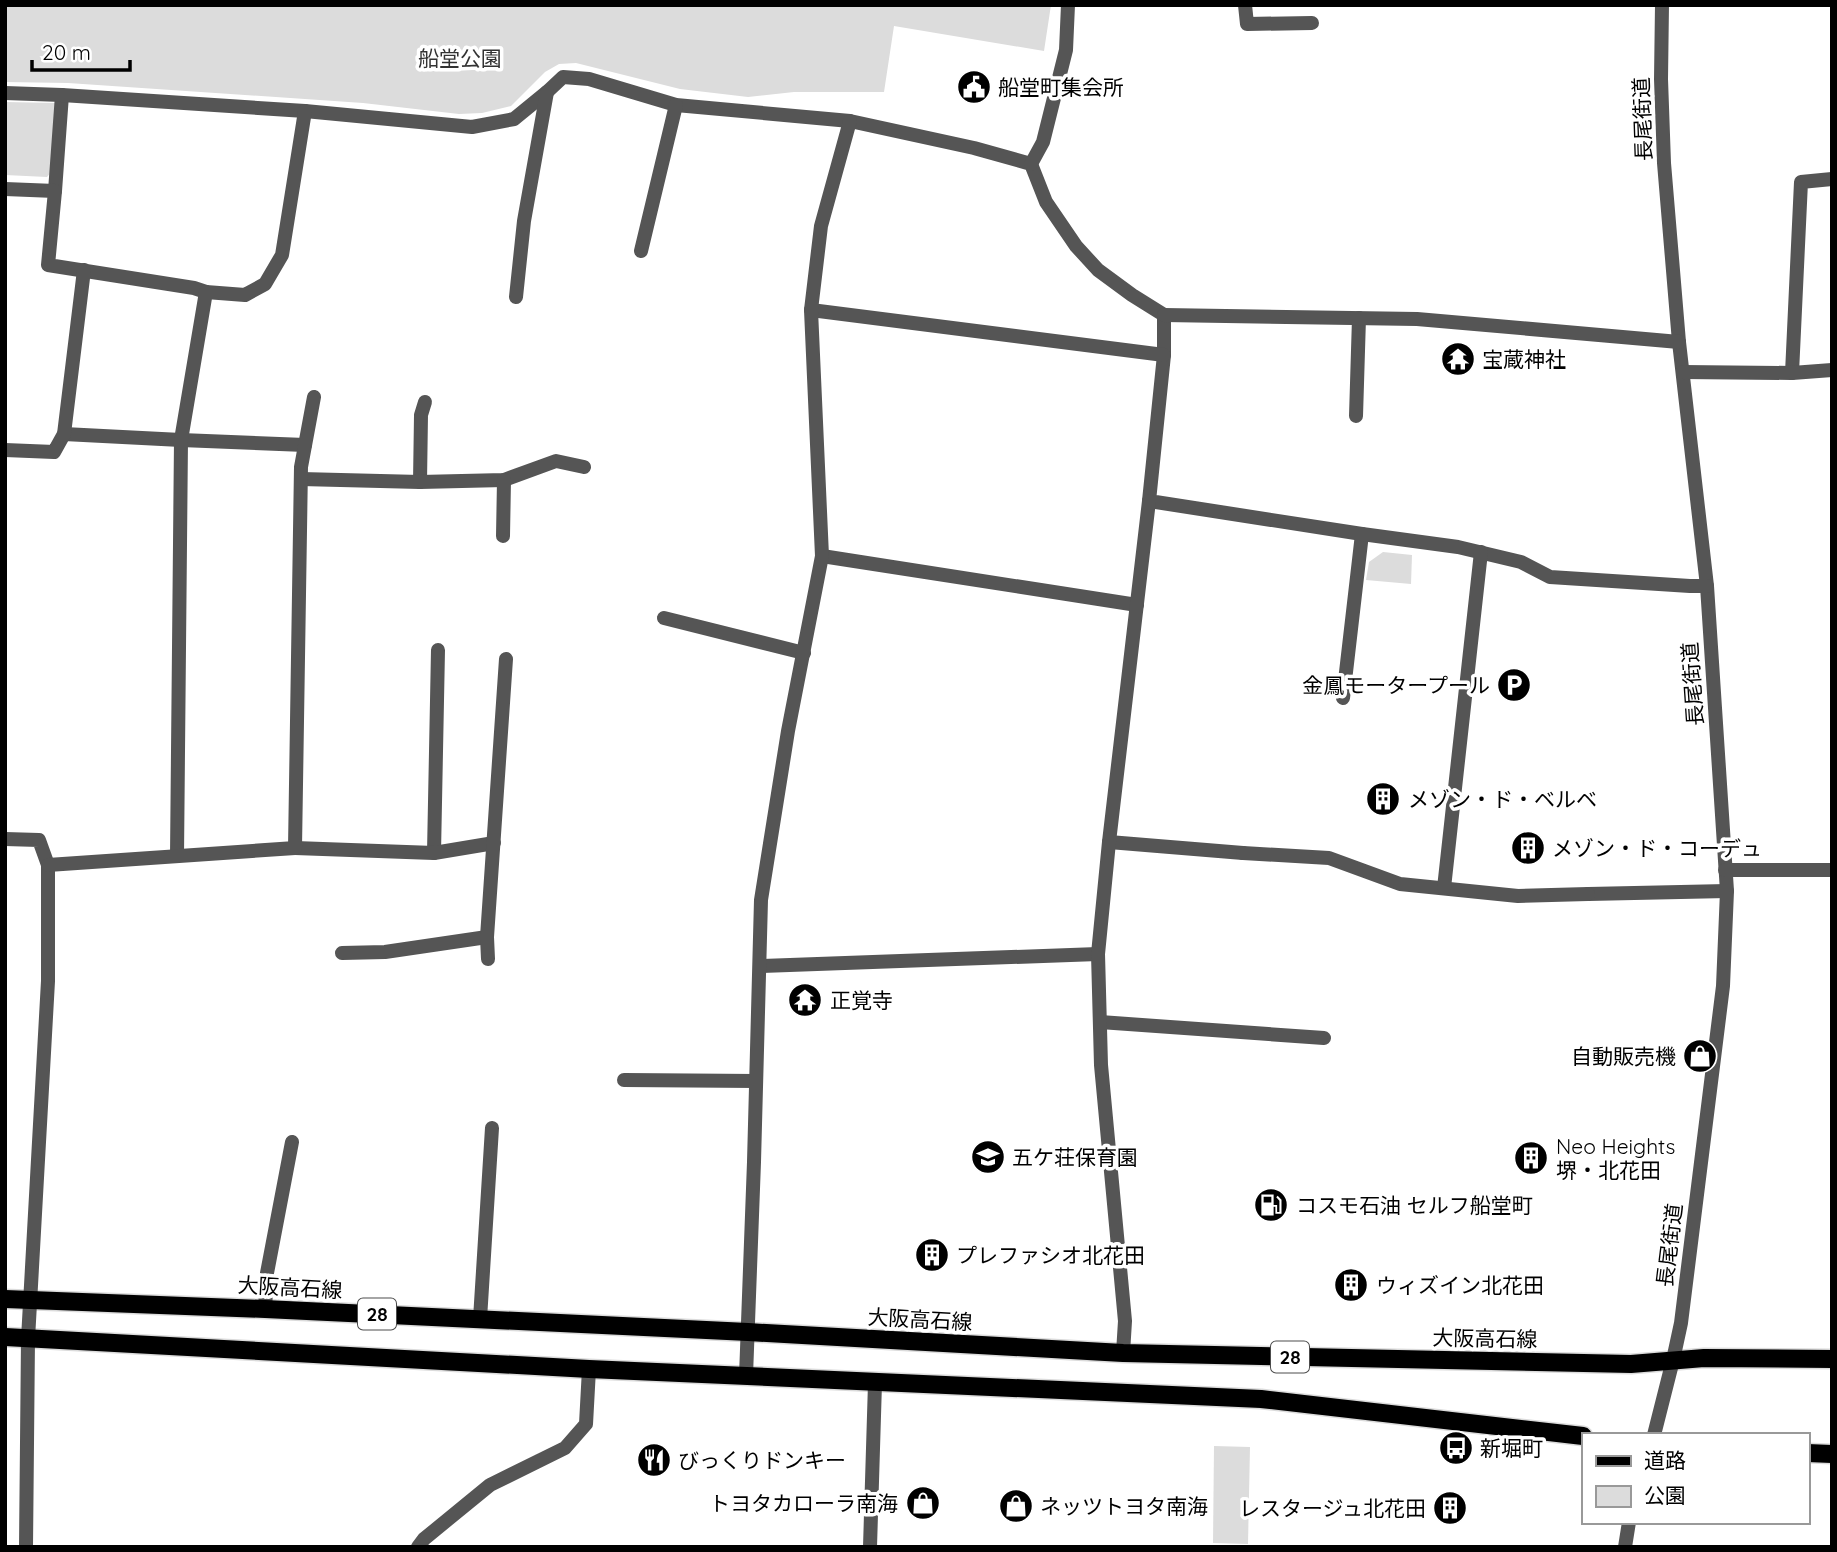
<svg xmlns="http://www.w3.org/2000/svg" width="1837" height="1552" font-family="Quicksand,'Noto Sans JP',sans-serif">
  <style>
    .green { fill: #dcdcdc }
    .lines { fill: none; stroke-linecap: round; stroke-linejoin: round }
    .primary-casing { stroke: #dbdbdb; stroke-width: 21 }
    .service { stroke: #555; stroke-width: 14 }
    .minor { stroke: #555; stroke-width: 14 }
    .tertiary { stroke: #555; stroke-width: 14 }
    .primary { stroke: #000; stroke-width: 18 }
    .labels { text-anchor: middle; dominant-baseline: central; stroke-width: 7; stroke-linejoin: round; paint-order: stroke }
    .shield { fill: #fff; stroke: #4c4c4c; stroke-width: 2 }
    .shield-label { font-size: 19px; font-weight: bold; fill: #000 }
    .park-label { font-size: 21px; fill: #333; stroke: #fff }
    .poi-label { font-size: 21px; fill: #000; stroke: #fff; text-anchor: start }
    .street-label { font-size: 21px; fill: #000; stroke: #fff }
  </style>
  <rect width="100%" height="100%" fill="#fff"/>
  <!-- green -->
  <g class="green">
    <path d="M5 5H1051L1044 51 894 26 884 92H794L748 97 680 89 576 63 559 64 545 72 511 106 482 113 459 114 363 103 68 83 5 82Z"/>
    <path d="M5 102 56 103 53 170 47 177 5 175Z"/>
    <path d="M1383 552 1412 555 1411 584 1366 580 1369 562Z"/>
    <path d="M1214 1446 1250 1447 1248 1544 1213 1543Z"/>
  </g>
  <g class="lines">
    <!-- primary casing -->
    <g class="primary-casing">
      <g id="primary">
        <path d="M5 1299 265 1309 748 1332 1123 1353 1631 1364 1704 1358 1832 1359"/>
        <path d="M5 1337 589 1369 1261 1399 1583 1436"/>
        <path d="M1807 1453 1832 1454"/>
      </g>
    </g>
    <!-- service -->
    <g class="service">
      <path d="M55 191 62 95"/>
      <path d="M1792 373 1801 182 1832 179"/>
      <path d="M1356 416 1359 318"/>
      <path d="M181 440 305 445"/>
      <path d="M420 482 421 415 425 402"/>
      <path d="M822 556 1137 605"/>
      <path d="M1343 698 1362 534"/>
      <path d="M1109 842 1243 853"/>
      <path d="M434 853 438 650"/>
      <path d="M1588 894 1727 891"/>
      <path d="M760 966 1098 954"/>
      <path d="M1100 1022 1324 1038"/>
      <path d="M624 1080 756 1081"/>
      <path d="M265 1309 267 1273 292 1142"/>
      <path d="M480 1319 492 1128"/>
    </g>
    <!-- minor -->
    <g class="minor">
      <path d="M1245 5 1247 24 1312 23"/>
      <path d="M1662 5 1661 79 1664 163 1679 342 1707 586 1727 891 1723 986 1681 1323 1673 1360"/>
      <path d="M5 93 62 95 305 111 472 127 514 119 547 92 563 77 589 79 676 105 850 121 974 148 1031 164 1046 202 1076 246 1098 270 1132 295 1164 315V355L1149 501 1362 534 1458 547 1521 562 1550 577 1690 586H1707"/>
      <path d="M1031 164 1043 142 1066 50 1068 5"/>
      <path d="M5 189 55 191 48 265 194 288 206 292"/>
      <path d="M641 251 676 105"/>
      <path d="M516 297 524 221 547 92"/>
      <path d="M811 310 1164 355"/>
      <path d="M1164 315 1417 319 1679 342"/>
      <path d="M1683 372 1792 373 1832 370"/>
      <path d="M64 434 181 440"/>
      <path d="M5 450 54 452 64 434 84 270"/>
      <path d="M301 479 420 482 504 480 556 461 584 467"/>
      <path d="M503 536 504 480"/>
      <path d="M664 618 804 653"/>
      <path d="M5 839 39 840 48 865V981L28 1339 26 1547"/>
      <path d="M295 848 434 853 494 843"/>
      <path d="M1243 853 1329 858 1400 884 1518 896 1588 894"/>
      <path d="M177 856 181 440 206 292 245 295 265 284 282 255 305 111"/>
      <path d="M48 865 295 848 301 467 314 397"/>
      <path d="M1725 870H1832"/>
      <path d="M1444 888 1481 552"/>
      <path d="M342 953 385 952 487 937"/>
      <path d="M488 959 487 937 506 659"/>
      <path d="M1123 1353 1125 1321 1101 1065 1098 954 1109 842 1149 501"/>
      <path d="M746 1376 754 1162 761 900 788 731 822 556 811 310 821 226 850 121"/>
      <path d="M418 1547 424 1539 490 1485 565 1448 586 1424 589 1369"/>
      <path d="M870 1547 875 1383"/>
    </g>
    <!-- tertiary -->
    <g class="tertiary">
      <path d="M1654 1435 1673 1360"/>
      <path d="M1625 1547 1629 1522"/>
    </g>
    <!-- primary -->
    <use href="#primary" class="primary"/>
  </g>
  <!-- icons -->
  <defs>
    <g id="civic-disc" transform="scale(1.75)"><circle r="9.5" fill="#000" stroke="#fff"/><path d="M-.6-6.5H3V-4.5H.6V-3L4-1V1h2V6H-6V1h2V-1L-.6-3ZM-1.2 2.5V6h2.4V2.5Z" fill="#fff"/></g>
    <g id="temple-disc" transform="scale(1.75)"><circle r="9.5" fill="#000" stroke="#fff"/><path d="M0-6L5-2H3V0L6.5 2.5H4V6H1.5V3h-3V6H-4V2.5H-6.5L-3 0V-2H-5Z" fill="#fff"/></g>
    <g id="parking-disc" transform="scale(1.75)"><circle r="9.5" fill="#000" stroke="#fff"/><path d="M-3.5-5.5H1a3.5 3.5 0 0 1 0 7H-1V5.5H-3.5ZM-1-3.4V-.6H.8a1.4 1.4 0 0 0 0-2.8Z" fill="#fff"/></g>
    <g id="building-disc" transform="scale(1.75)"><circle r="9.5" fill="#000" stroke="#fff"/><path d="M-4-6H4V6H1V3H-1V6H-4ZM-2.5-4.3h1.7v1.8h-1.7ZM.8-4.3h1.7v1.8H.8ZM-2.5-1h1.7V.8h-1.7ZM.8-1h1.7V.8H.8Z" fill="#fff"/></g>
    <g id="shop-disc" transform="scale(1.75)"><circle r="9.5" fill="#000" stroke="#fff"/><path d="M-5-2.5h2.3a2.7 3.5 0 0 1 5.4 0H5L5.5 6h-11ZM-1.5-2.5h3a1.5 2.3 0 0 0-3 0Z" fill="#fff"/></g>
    <g id="school-disc" transform="scale(1.75)"><circle r="9.5" fill="#000" stroke="#fff"/><path d="M0-5L7-2L0 1L-7-2ZM-4 1L0 2.5L4 1V4Q0 6-4 4Z" fill="#fff"/></g>
    <g id="fuel-disc" transform="scale(1.75)"><circle r="9.5" fill="#000" stroke="#fff"/><path d="M-5.5-6h7V0h2V4h1.3V-2.5L3-4.5l.8-.8L6-3V5H2.5V1h-1V6h-7ZM-4.2-4.7v3.2H.2V-4.7Z" fill="#fff"/></g>
    <g id="bus-disc" transform="scale(1.75)"><circle r="9.5" fill="#000" stroke="#fff"/><path d="M-5-6H5V4H4V6H2V4H-2V6H-4V4H-5ZM-3.5-4V0h7V-4ZM-3.5 1.2v1.5H-2V1.2ZM2 1.2v1.5H3.5V1.2Z" fill="#fff"/></g>
    <g id="restaurant-disc" transform="scale(1.75)"><circle r="9.5" fill="#000" stroke="#fff"/><path d="M-5-6h1v4h1v-4h1v4h1v-4h1v5L-1.5 .5V6h-2V.5L-5-1ZM5-6V6H3V1.5H1.5Q1.5-4 5-6Z" fill="#fff"/></g>
  </defs>
  <g fill-rule="evenodd">
    <use href="#civic-disc" x="974" y="87"/>
    <use href="#temple-disc" x="1458" y="359"/>
    <use href="#parking-disc" x="1514" y="685"/>
    <use href="#building-disc" x="1383" y="799"/>
    <use href="#building-disc" x="1528" y="848"/>
    <use href="#temple-disc" x="805" y="1000"/>
    <use href="#shop-disc" x="1700" y="1056"/>
    <use href="#school-disc" x="988" y="1157"/>
    <use href="#building-disc" x="1531" y="1158"/>
    <use href="#fuel-disc" x="1271" y="1205"/>
    <use href="#building-disc" x="932" y="1255"/>
    <use href="#building-disc" x="1351" y="1285"/>
    <use href="#bus-disc" x="1456" y="1448"/>
    <use href="#restaurant-disc" x="654" y="1460"/>
    <use href="#shop-disc" x="923" y="1503"/>
    <use href="#shop-disc" x="1016" y="1506"/>
    <use href="#building-disc" x="1450" y="1508"/>
  </g>
  <g class="labels">
    <!-- shield labels -->
    <g class="shield">
      <rect x="358" y="1298.5" width="38" height="31" rx="5"/>
      <rect x="1271" y="1341.5" width="38" height="31" rx="5"/>
    </g>
    <g class="shield-label">
      <text x="377" y="1314">28</text>
      <text x="1290" y="1357">28</text>
    </g>
    <!-- park labels -->
    <g class="park-label">
      <text x="460" y="58">船堂公園</text>
    </g>
    <!-- poi labels -->
    <g class="poi-label">
      <text x="998" y="87">船堂町集会所</text>
      <text x="1482" y="359">宝蔵神社</text>
      <text x="1490" y="685" text-anchor="end">金鳳モータープール</text>
      <text x="1408" y="799">メゾン・ド・ベルベ</text>
      <text x="1552" y="848">メゾン・ド・コーデュ</text>
      <text x="830" y="1000">正覚寺</text>
      <text x="1676" y="1056" text-anchor="end">自動販売機</text>
      <text x="1556" y="1146">Neo Heights<tspan x="1556" dy="24">堺・北花田</tspan></text>
      <text x="1012" y="1157">五ケ荘保育園</text>
      <text x="1296" y="1205">コスモ石油 セルフ船堂町</text>
      <text x="956" y="1255">プレファシオ北花田</text>
      <text x="1376" y="1285">ウィズイン北花田</text>
      <text x="1480" y="1448">新堀町</text>
      <text x="678" y="1460">びっくりドンキー</text>
      <text x="898" y="1503" text-anchor="end">トヨタカローラ南海</text>
      <text x="1040" y="1506">ネッツトヨタ南海</text>
      <text x="1426" y="1508" text-anchor="end">レスタージュ北花田</text>
    </g>
    <!-- street labels -->
    <g class="street-label">
      <text transform="translate(1642 119) rotate(-92)">長尾街道</text>
      <text transform="translate(1692 684) rotate(-94)">長尾街道</text>
      <text transform="translate(1669 1245) rotate(-83)">長尾街道</text>
      <text transform="translate(290 1287) rotate(3)">大阪高石線</text>
      <text transform="translate(920 1319) rotate(3)">大阪高石線</text>
      <text transform="translate(1485 1338) rotate(1)">大阪高石線</text>
    </g>
  </g>
  <!-- border -->
  <rect width="1837" height="1552" fill="none" stroke="#000000" stroke-width="14"/>
  <!-- legend -->
  <rect x="1582" y="1433" width="228" height="91" fill="#ffffff" stroke="#999999" stroke-width="2"/>
  <rect x="1596" y="1456" width="35" height="10" fill="#000000" stroke="#999999" stroke-width="2"/>
  <text x="1644" y="1468" font-size="21" fill="#000000">道路</text>
  <rect x="1596" y="1486" width="35" height="21" fill="#dcdcdc" stroke="#999999" stroke-width="2"/>
  <text x="1644" y="1503" font-size="21" fill="#000000">公園</text>
  <!-- scale -->
  <path d="M32 60v10h98v-10" fill="none" stroke="#000000" stroke-width="3.5"/>
  <text x="42" y="60" font-size="21" fill="#000000" stroke="#ffffff" stroke-width="5" paint-order="stroke">20 m</text>
</svg>
